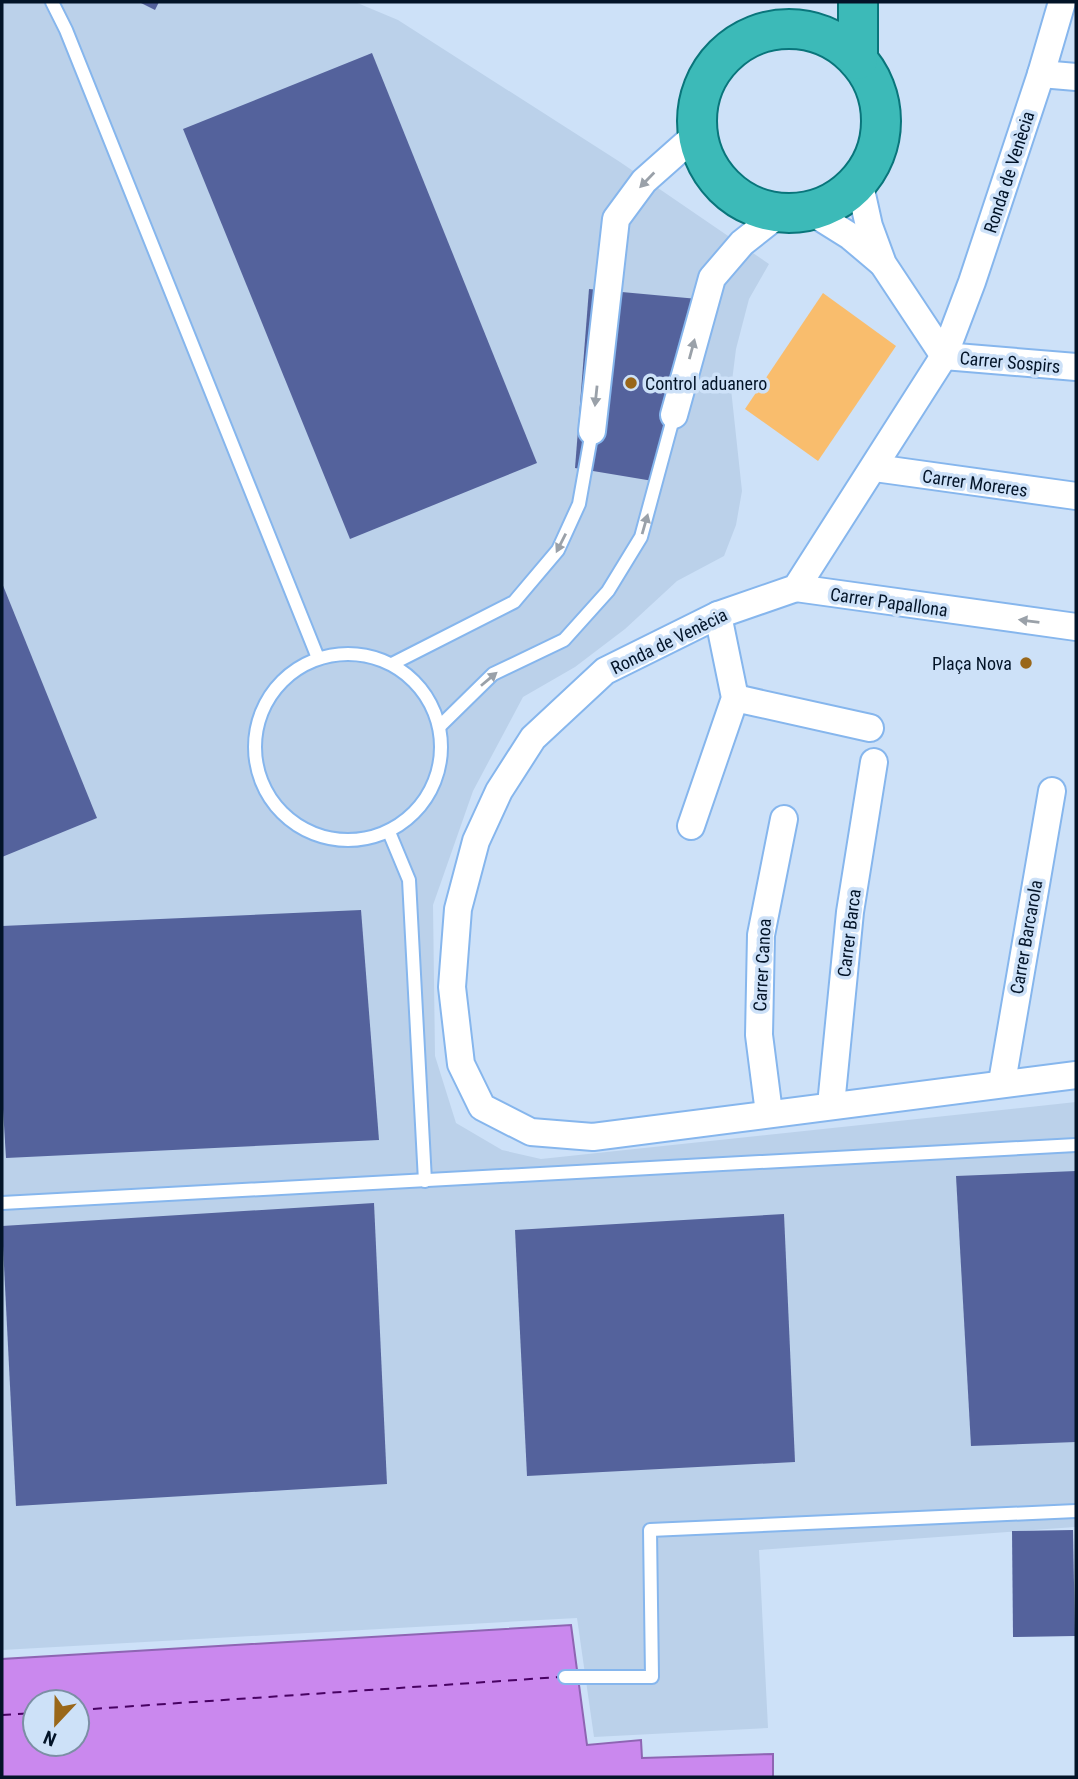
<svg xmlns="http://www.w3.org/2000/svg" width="1078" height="1779" font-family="'Roboto Condensed',sans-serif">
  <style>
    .built { fill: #bbd1ea }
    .green { fill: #f9bd6d }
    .water { fill: #ca88ee; stroke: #8e65b3; stroke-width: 2; fill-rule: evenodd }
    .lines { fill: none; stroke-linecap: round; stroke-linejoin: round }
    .ferry { stroke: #480263; stroke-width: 2; stroke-dasharray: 9 7; stroke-linecap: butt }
    .building { fill: #54629c }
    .service-casing { stroke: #86b6ed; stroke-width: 16 }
    .minor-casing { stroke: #86b6ed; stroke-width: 30 }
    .trunk-casing { stroke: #09757b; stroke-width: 42 }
    .service { stroke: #fff; stroke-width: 12 }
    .minor { stroke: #fff; stroke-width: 26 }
    .trunk { stroke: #3cbab8; stroke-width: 38 }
    .oneway { fill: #9aa1a9 }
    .poi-dot { fill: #99671a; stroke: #cde1f8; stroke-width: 2.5 }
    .labels { text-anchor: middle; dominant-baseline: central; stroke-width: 7; stroke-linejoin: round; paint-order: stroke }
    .street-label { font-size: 18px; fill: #031428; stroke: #cde1f8 }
    .poi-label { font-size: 18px; fill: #031428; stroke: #cde1f8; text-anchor: start }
  </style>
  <rect width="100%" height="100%" fill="#cde1f8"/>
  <!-- built -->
  <path class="built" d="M2 2H355L398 20 620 162 769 264 749 299 736 349 731 389 742 491 736 525 724 556 677 581 625 629 575 667 523 697 473 791 433 905 435 1056 456 1123 502 1150 541 1159 1076 1102V1595L1075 1527 759 1550 768 1728 594 1737 577 1618 2 1650Z"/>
  <!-- green -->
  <path class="green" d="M823 293 896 346 818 461 745 409Z"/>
  <!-- water -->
  <path class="water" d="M571 1625 587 1745 641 1740 642 1758 773 1754V1777H2V1659ZM35 1702H77V1744H35Z"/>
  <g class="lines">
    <!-- ferry -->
    <g class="ferry">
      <path d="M77 1710 560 1677"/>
      <path d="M2 1715 35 1713"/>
    </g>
  </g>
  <!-- building -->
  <g class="building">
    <path d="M139 2H159L155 10Z"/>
    <path d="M372 53 537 463 350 539 183 129Z"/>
    <path d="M589 289 698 299 659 482 575 468Z"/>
    <path d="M2 583 97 818 2 857Z"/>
    <path d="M361 910 379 1140 6 1158 2 1092V926Z"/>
    <path d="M1076 1171V1442L971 1446 956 1176Z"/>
    <path d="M374 1203 387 1484 16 1506 2 1226Z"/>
    <path d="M784 1214 795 1462 527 1476 515 1230Z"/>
    <path d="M1073 1530 1075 1636 1013 1637 1012 1531Z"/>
  </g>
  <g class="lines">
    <!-- service casing -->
    <g class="service-casing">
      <g id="service">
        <path d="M52 2 66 30 318 658"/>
        <circle cx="348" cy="747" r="93"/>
        <path d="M392 664 514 602 558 550 579 504 592 431"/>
        <path d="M440 726 493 674 564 640 608 591 641 537 674 415"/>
        <path d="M389 832 409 880 425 1181"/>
        <path d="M2 1203 1076 1145"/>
        <path d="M565 1677H652L650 1530 1076 1511"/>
      </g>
    </g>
    <!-- minor casing -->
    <g class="minor-casing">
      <g id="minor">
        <path d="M1062 2 1041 74 972 282 944 356 796 588 718 615 605 671 533 738 499 791 476 841 458 909 452 987 461 1064 482 1107 531 1132 593 1137 1076 1075"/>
        <path d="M1041 74 1076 77"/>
        <path d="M859 181 869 226 883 264 944 356"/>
        <path d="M810 211 850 236 882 263"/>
        <path d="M944 356 1076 367"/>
        <path d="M674 415 712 278 742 243 780 213"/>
        <path d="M592 431 616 219 644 181 697 134"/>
        <path d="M875 468 1076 496"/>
        <path d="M796 588 1076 627"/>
        <path d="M735 698 870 728"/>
        <path d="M691 826 735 698 718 615"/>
        <path d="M1002 1082 1052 791"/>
        <path d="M831 1105 850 912 874 762"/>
        <path d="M769 1113 759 1035 761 935 784 819"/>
      </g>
    </g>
    <!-- trunk casing -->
    <g class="trunk-casing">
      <g id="trunk">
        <circle cx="789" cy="121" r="92"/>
        <path d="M858 60V2"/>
      </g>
    </g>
    <!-- service -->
    <use href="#service" class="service"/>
    <!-- minor -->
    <use href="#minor" class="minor"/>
    <!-- trunk -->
    <use href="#trunk" class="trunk"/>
  </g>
  <!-- one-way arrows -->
  <defs><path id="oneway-solid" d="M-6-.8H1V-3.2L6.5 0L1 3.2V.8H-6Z" transform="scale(1.75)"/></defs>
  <g class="oneway">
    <use href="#oneway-solid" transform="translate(647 180) rotate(134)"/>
    <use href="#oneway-solid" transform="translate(692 349) rotate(-75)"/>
    <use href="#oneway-solid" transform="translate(596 396) rotate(96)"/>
    <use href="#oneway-solid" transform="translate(645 524) rotate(-74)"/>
    <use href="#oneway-solid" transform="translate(561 543) rotate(117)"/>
    <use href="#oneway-solid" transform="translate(1029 621) rotate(-173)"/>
    <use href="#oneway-solid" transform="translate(489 679) rotate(-40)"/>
  </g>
  <!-- markers -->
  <g class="poi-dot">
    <circle cx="631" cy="383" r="7"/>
    <circle cx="1026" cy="663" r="7"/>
  </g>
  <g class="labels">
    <!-- street labels -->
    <g class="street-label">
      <text transform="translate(1009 172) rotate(-72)">Ronda de Venècia</text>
      <text transform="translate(1010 362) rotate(5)">Carrer Sospirs</text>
      <text transform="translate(975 483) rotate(8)">Carrer Moreres</text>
      <text transform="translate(889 602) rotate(8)">Carrer Papallona</text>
      <text transform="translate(669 641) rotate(-26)">Ronda de Venècia</text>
      <text transform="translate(849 933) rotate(-83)">Carrer Barca</text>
      <text transform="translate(1026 937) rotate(-80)">Carrer Barcarola</text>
      <text transform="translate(762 965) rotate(-87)">Carrer Canoa</text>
    </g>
    <!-- poi labels -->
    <g class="poi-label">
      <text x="645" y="383">Control aduanero</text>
      <text x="1012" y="663" text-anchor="end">Plaça Nova</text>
    </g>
  </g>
  <!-- border -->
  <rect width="1078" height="1779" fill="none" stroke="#031428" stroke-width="7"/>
  <!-- north arrow -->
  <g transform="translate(56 1723) rotate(202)"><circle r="33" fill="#cde1f8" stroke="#7c8fa5" stroke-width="2"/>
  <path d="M0-5L12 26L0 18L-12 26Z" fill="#99671a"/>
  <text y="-10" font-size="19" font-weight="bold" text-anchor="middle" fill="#031428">N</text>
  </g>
</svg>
